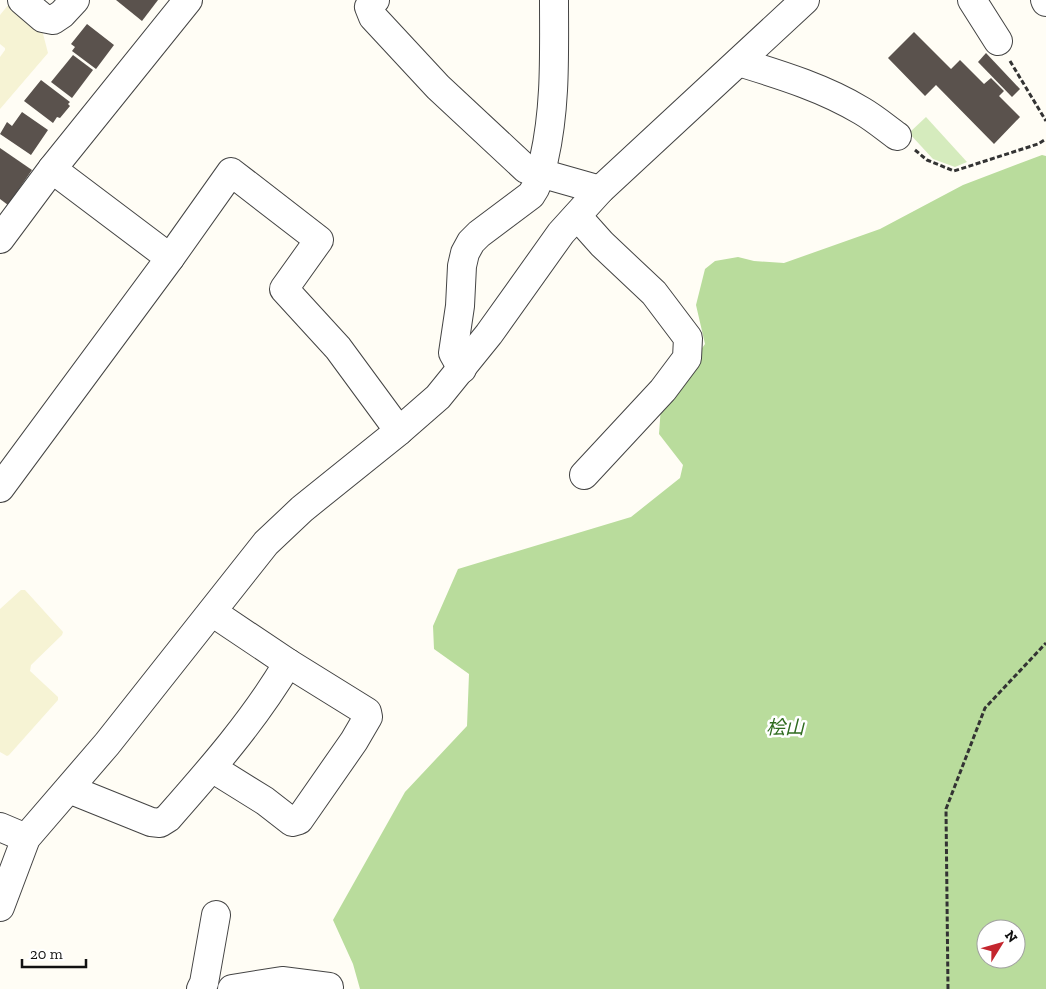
<svg xmlns="http://www.w3.org/2000/svg" width="1046" height="989" font-family="'Zilla Slab','Noto Sans JP',serif">
  <style>
    .farmland { fill: #f6f3d4 }
    .green { fill: #d5ebbd }
    .forest { fill: #b9dc9c; fill-rule: evenodd }
    .building { fill: #5a524d }
    .lines { fill: none; stroke-linecap: round; stroke-linejoin: round }
    .minor-casing { stroke: #444; stroke-width: 30 }
    .path { stroke: #333; stroke-width: 3; stroke-dasharray: 5 2.5; stroke-linecap: butt }
    .minor { stroke: #fff; stroke-width: 28 }
    .labels { text-anchor: middle; dominant-baseline: central; stroke-width: 5; stroke-linejoin: round; paint-order: stroke }
    .park-label { font-size: 19px; font-style: italic; fill: #2f6b1f; stroke: #fff }
  </style>
  <rect width="100%" height="100%" fill="#fffdf5"/>
  <!-- farmland -->
  <g class="farmland">
    <path d="M9 4 41 26 48 53 0 109V57L5 50V48L0 44V15Z"/>
    <path d="M21 590H25L63 632 62 635 31 665 30 671 58 697V700L9 755 7 756 0 752V609Z"/>
  </g>
  <!-- green -->
  <path class="green" d="M926 117 967 162 955 167 933 159 909 133Z"/>
  <!-- forest -->
  <path class="forest" d="M1042 155 1046 156V989H360L353 964 333 920 405 792 467 726 469 674 434 649 433 626 458 569 631 517 680 478 683 465 659 434 661 406 705 344 696 305 705 269 715 261 738 257 754 261 784 263 880 229 963 185ZM986 929H1016V959H986Z"/>
  <!-- building -->
  <g class="building">
    <path d="M116 0H158L142 21Z"/>
    <path d="M87 24 114 45 96 69 72 51 75 47 71 44Z"/>
    <path d="M914 32 951 69 960 60 984 84 991 78 1004 91 999 96 1020 117 994 144 936 85 925 96 888 58Z"/>
    <path d="M986 53 1020 89 1012 97 978 62Z"/>
    <path d="M73 55 93 70 72 98 51 82Z"/>
    <path d="M41 80 70 102 68 104 70 106 60 118 57 117 53 123 24 101Z"/>
    <path d="M22 112 48 130 31 155 0 134 7 122 12 126Z"/>
    <path d="M0 148 32 170 8 205 0 199Z"/>
  </g>
  <g class="lines">
    <!-- minor casing -->
    <g class="minor-casing">
      <g id="minor">
        <path d="M22 0 43 18 53 20 62 14 75 0"/>
        <path d="M375 0 369 7 373 17 438 87 526 169 600 190"/>
        <path d="M972 0 998 41"/>
        <path d="M1045 0 1046 2"/>
        <path d="M739 62C781 75 824 88 862 111 874 118 886 128 897 136"/>
        <path d="M577 216 602 244 654 293 688 338 687 358 663 390 584 475"/>
        <path d="M0 239 52 169 188 0"/>
        <path d="M170 258 231 172 319 240 284 289 338 348 399 431"/>
        <path d="M462 369 453 353 460 306 462 266 465 253 471 242 479 234 531 195C539 184 541 171 544 159 556 106 554 53 554 0"/>
        <path d="M0 488 170 258 52 169"/>
        <path d="M212 768 265 801 292 822 299 820 354 741 368 717 367 712 288 663"/>
        <path d="M69 789 151 822 160 823 168 818C212 768 254 720 288 663L212 612"/>
        <path d="M0 827 26 838"/>
        <path d="M0 907 26 838 107 744 266 543 302 509 399 431 438 397 489 334 561 233 600 190 805 0"/>
        <path d="M201 989 204 983 216 915"/>
        <path d="M232 989 282 981 329 987"/>
      </g>
    </g>
    <!-- path -->
    <g class="path">
      <path d="M1010 61 1046 121"/>
      <path d="M915 150 927 160 954 171 1038 144 1046 139"/>
      <path d="M948 989 946 809 985 708 1046 643"/>
    </g>
    <!-- minor -->
    <use href="#minor" class="minor"/>
  </g>
  <g class="labels">
    <!-- park labels -->
    <g class="park-label">
      <text x="785" y="727">桧山</text>
    </g>
  </g>
  <!-- north arrow -->
  <g transform="translate(1001 944) rotate(53)"><circle r="24" fill="#ffffff" stroke="#a0a0a0"/>
  <path d="M0-4L9 19L0 12L-9 19Z" fill="#c4262e"/>
  <text y="-8" font-size="14" font-weight="bold" text-anchor="middle" fill="#111111">N</text>
  </g>
  <!-- scale -->
  <path d="M22 959v8h64v-8" fill="none" stroke="#111111" stroke-width="2.5"/>
  <text x="30" y="959" font-size="15" fill="#111111" stroke="#ffffff" stroke-width="4" paint-order="stroke">20 m</text>
</svg>
